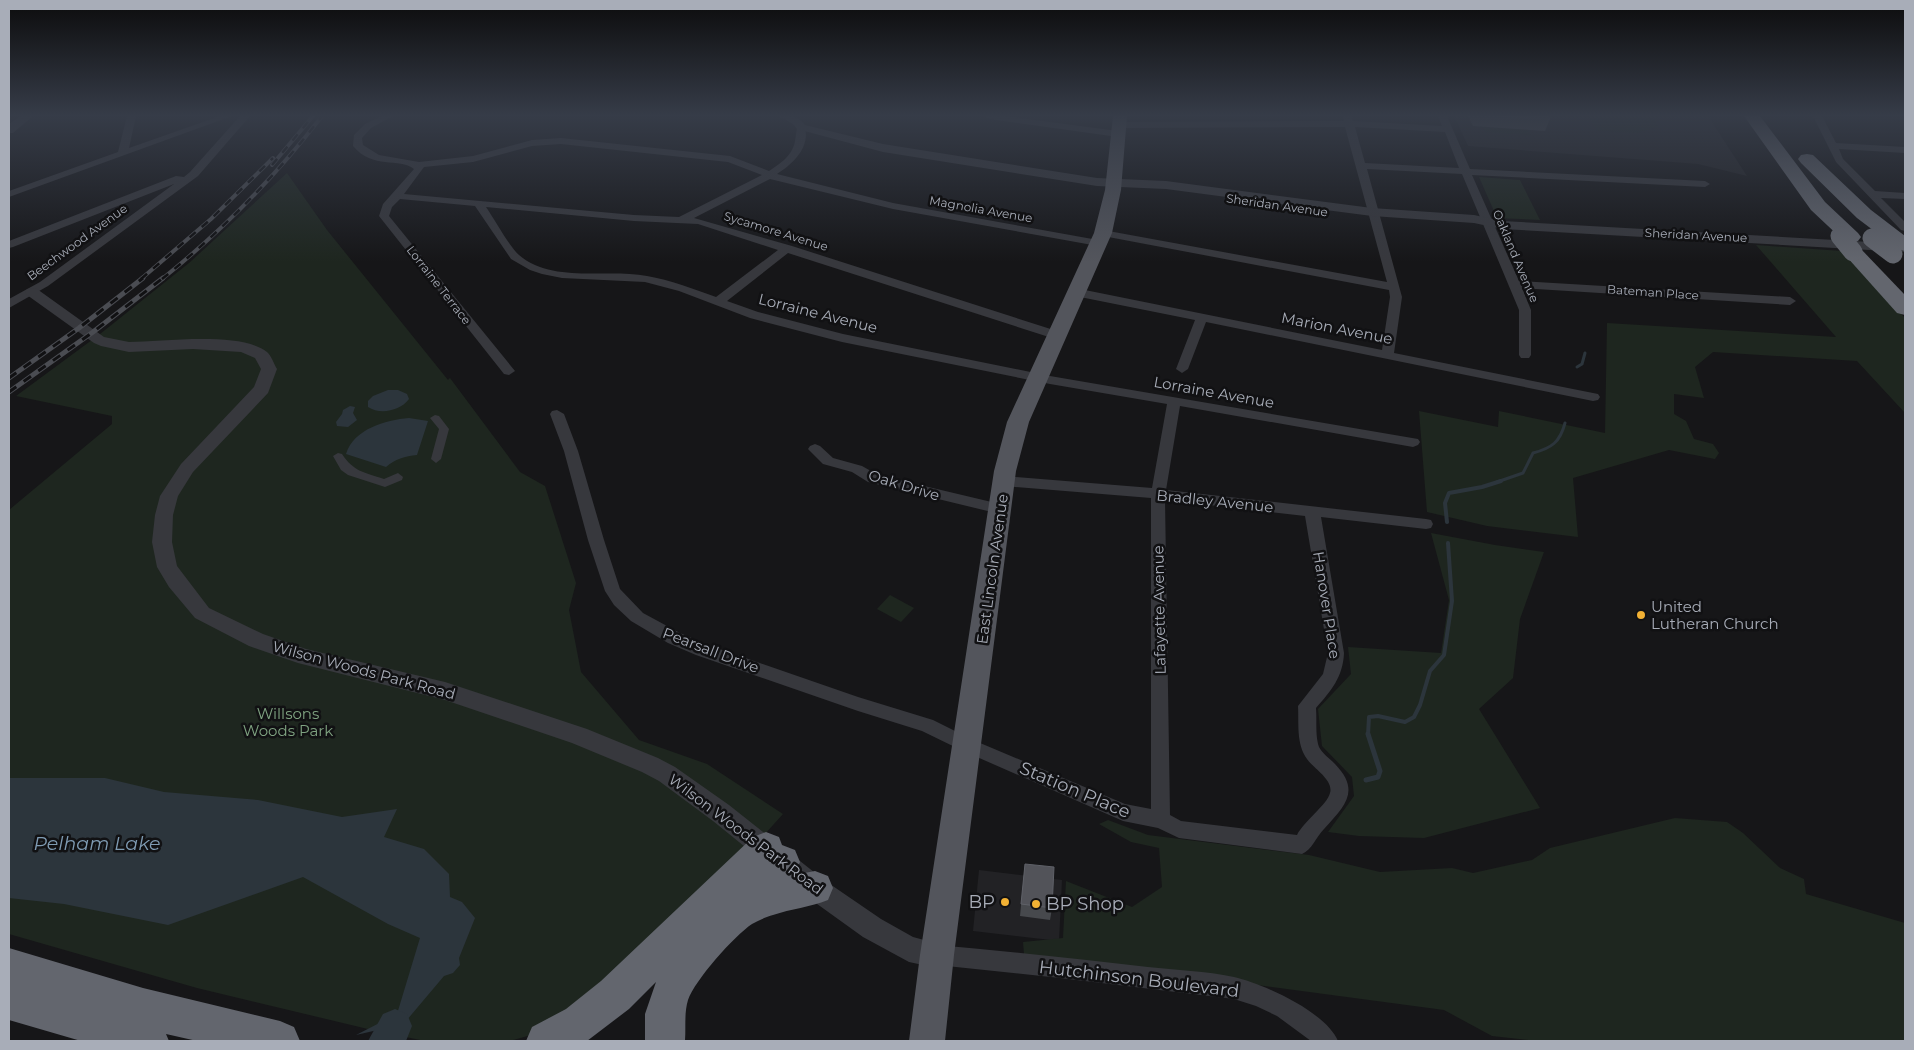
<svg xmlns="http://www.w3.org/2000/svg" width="1914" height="1050" font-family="Montserrat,sans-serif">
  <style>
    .built { fill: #222225 }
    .green { fill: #1e261f }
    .water { fill: #2c353c }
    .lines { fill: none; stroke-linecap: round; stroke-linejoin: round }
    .stream-far2 { stroke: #2c353c; stroke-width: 3 }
    .stream-far1 { stroke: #2c353c; stroke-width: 4 }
    .stream { stroke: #2c353c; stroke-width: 5 }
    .river { fill: #2c353c; fill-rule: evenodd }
    .pedestrian { fill: #37383d; fill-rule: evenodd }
    .minor { fill: #37383d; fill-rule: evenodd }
    .tertiary { fill: #37383d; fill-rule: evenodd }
    .primary { fill: #53555c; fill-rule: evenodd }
    .motorway { fill: #63666e; fill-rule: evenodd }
    .rail-far1-casing { stroke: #4a4c52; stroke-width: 4 }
    .rail-casing { stroke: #4a4c52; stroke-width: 5 }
    .rail-far1 { stroke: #111113; stroke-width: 2.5; stroke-dasharray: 8; stroke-linecap: butt }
    .rail { stroke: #111113; stroke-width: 3; stroke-dasharray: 9; stroke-linecap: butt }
    .motorway-bridge { stroke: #63666e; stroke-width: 19 }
    .wall { fill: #47494d }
    .building { fill: #525359; stroke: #5f6168 }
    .poi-dot { fill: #f2b134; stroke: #111113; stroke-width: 2 }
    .labels { text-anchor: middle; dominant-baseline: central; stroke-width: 5; stroke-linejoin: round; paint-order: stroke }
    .far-street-label { font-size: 12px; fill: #a8adb8; stroke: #111113 }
    .street-label { font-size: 15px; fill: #a8adb8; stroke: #111113 }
    .poi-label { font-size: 15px; fill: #a8adb8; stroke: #111113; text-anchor: start }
    .park-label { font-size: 15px; fill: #7fa381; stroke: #111113 }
    .near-street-label { font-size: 18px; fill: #a8adb8; stroke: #111113 }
    .near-poi-label { font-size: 18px; fill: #a8adb8; stroke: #111113; text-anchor: end }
    .near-water-label { font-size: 19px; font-style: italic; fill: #7f9bb3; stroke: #111113 }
  </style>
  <rect width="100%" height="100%" fill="#161618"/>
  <!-- built -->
  <g class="built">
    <path d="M1454 116H1708L1747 176 1698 164 1468 146Z"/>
    <path d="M979 870 1062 880 1059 941 973 931Z"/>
  </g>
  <!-- green -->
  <g class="green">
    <path d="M1588 116H1652L1658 127 1637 133 1597 131Z"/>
    <path d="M1483 127 1528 130 1531 135 1486 132Z"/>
    <path d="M287 173 327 230 448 380 450 378 520 472 545 486 576 583 569 610 581 672 639 740 707 764 783 814 734 868 663 938 538 1033 510 1041H425L372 1030 197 988 9 934V510L112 424V416L16 396 100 334 189 263Z"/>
    <path d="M1479 177 1520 180 1540 220 1497 218Z"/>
    <path d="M1756 245 1842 251 1905 318V413L1857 361 1713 352 1695 367 1704 398 1674 394V414L1686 421 1694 439 1713 444 1719 453 1715 459 1669 450 1573 478 1578 537 1487 526 1427 512 1419 411 1498 427 1499 411 1605 433 1607 323 1836 337Z"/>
    <path d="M1431 533 1495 545 1544 552 1520 619 1513 678 1479 709 1540 808 1424 838 1359 836 1328 832 1354 796 1352 777 1322 746 1318 709 1351 674 1348 647 1441 653 1449 600Z"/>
    <path d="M890 595 914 608 901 622 877 609Z"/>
    <path d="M1675 818 1727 822 1743 833 1780 868 1804 879 1806 894 1905 923V1041H1538L1492 1036 1444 1010 1024 954 1023 942 1063 938 1066 881 1132 907 1162 887 1159 848 1131 842 1099 824 1108 820 1148 835 1309 855 1380 872 1452 868 1473 873 1532 860 1550 848Z"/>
  </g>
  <!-- water -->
  <g class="water">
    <path d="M388 390H398L407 394 409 399C400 411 380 415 368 407V401L373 396Z"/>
    <path d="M350 406 355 407 353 413 357 420 348 427 337 426 336 422 342 414 343 410Z"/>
    <path d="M409 418 428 421 417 455C405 456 395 459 386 467L346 454C354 429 385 420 409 418Z"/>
    <path d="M9 778H105L164 792 258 800 342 817 397 809 384 837 424 849 449 874 450 897 462 902 475 918 459 958 460 965 453 973 444 976 401 1027 395 1026 356 1035 397 1014 420 938 388 924 303 877 168 925 64 904 9 898Z"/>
  </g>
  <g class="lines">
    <!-- stream-far2 -->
    <g class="stream-far2">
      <path d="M1577 367 1582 364 1585 353"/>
      <path d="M1497 482 1523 473 1533 453C1552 448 1560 442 1565 423"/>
    </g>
    <!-- stream-far1 -->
    <g class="stream-far1">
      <path d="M1447 522 1445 503 1449 493 1482 487 1501 481"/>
      <path d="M1368 735 1369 717 1378 716 1405 722 1414 717 1420 705 1430 671 1444 655 1452 601 1448 543"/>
    </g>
    <!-- stream -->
    <path class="stream" d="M1366 780 1378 777 1380 771 1368 734"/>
    <!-- river -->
    <path class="river" d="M395 1009 407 1014 412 1026 406 1041H368L383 1014Z"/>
    <!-- pedestrian -->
    <g class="pedestrian">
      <path d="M435 415 439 416 449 429 441 459 436 463 431 459 439 429 430 418Z"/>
      <path d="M338 453 342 454C354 472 364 472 384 479L398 473 403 477 402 480 385 487 348 475 341 470 333 456Z"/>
    </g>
    <!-- minor -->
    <g class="minor">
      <path d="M127 116H136L129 148 220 116H232L9 197V191L118 152Z"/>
      <path d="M240 116H250L198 176 48 286 9 308V299L40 282 174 184 13 247 9 248V241L176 176 184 177 190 172Z"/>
      <path d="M382 116H393L371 128 362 138 363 145 379 155 419 162 473 156 532 140 561 138 730 156 769 171C780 164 793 155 795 141 796 136 796 130 798 125H804C812 146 793 164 777 174L893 203 1098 240 1104 243 1098 246 893 209 770 179 694 218 792 246 1060 332 1062 335 1056 339 1052 338 788 253 727 301 758 312 843 334 1050 376 1418 439 1420 442 1418 445 1413 447 1180 406 1166 490 1426 519 1431 520 1433 524 1431 528 1426 529 1321 517 1344 653C1343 677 1331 691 1316 708 1317 720 1315 736 1319 747 1322 753 1330 759 1335 764 1361 791 1345 806 1324 829 1316 837 1312 850 1302 854L1179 838 1158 828 1123 821 961 750 922 731 858 711 696 655 668 643 631 621 614 605 605 591 588 540 564 451 550 414 552 411 557 410 564 414 578 451 604 540 620 589 643 613 680 633 708 645 858 697 933 720 973 740 1125 804 1151 809V498L1004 486 999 484 997 481 999 478 1004 476 1152 488 1167 404 1050 384 842 342 750 318 679 291 645 282 562 278 542 274 530 270 511 259 475 206 400 199 392 207 389 216 515 371 509 375 504 374 379 216 383 204 414 169C399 157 373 170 353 146L354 135 365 124ZM561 144 728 162 762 175 679 217 634 215 404 194 424 167 473 162 532 146ZM486 207 634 221 698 224 778 250 716 297C694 289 670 280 647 276 607 268 553 284 519 255 509 246 495 220 486 207ZM1165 500 1305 516 1328 653 1323 674 1298 706C1299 723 1296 744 1307 759 1313 768 1334 780 1330 793 1327 805 1304 821 1297 835L1181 821 1170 815Z"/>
      <path d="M984 116H1005L1118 131 1123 134 1118 137 989 119Z"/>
      <path d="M1343 116H1351L1353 121 1442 126 1438 116H1447L1470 169 1705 181 1710 184 1705 187 1472 175 1519 281 1790 297 1796 301 1790 305 1522 288 1531 310V355L1529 358H1521L1519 355V310L1462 174 1367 169 1402 297 1394 353 1593 393 1598 394 1600 397 1598 400 1593 401 1206 322 1188 369 1182 373 1176 369 1195 320 1075 296 1069 292 1075 288 1382 350 1390 297 1389 290 1103 236 1098 233 1103 230 1387 282 1345 127 1119 128 1114 125 1119 122 1344 121ZM1355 127 1445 132 1459 168 1365 163Z"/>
      <path d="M1813 116H1822L1836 143 1905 147V153L1839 149 1843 159 1875 191 1905 193V199L1881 198 1905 222V231L1901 230 1836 162Z"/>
      <path d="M815 444 820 446 833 458 862 466 878 475 1000 504 1005 505 1007 509 1005 513 1000 514 868 482 852 472 823 464 808 449 810 446Z"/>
      <path d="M937 945C1007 951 1078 959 1148 967 1176 970 1206 971 1234 977 1264 984 1326 1012 1338 1041H1311L1277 1016 1256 1006 1234 999 1060 978 937 965 930 962 926 955 930 948Z"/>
    </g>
    <!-- tertiary -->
    <g class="tertiary">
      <path d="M20 116H33L13 133H9V124Z"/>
      <path d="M779 116C790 115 798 116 805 125L883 144 1097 178 1166 181 1372 208 1474 215 1502 221 1905 244V252L1502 229 1474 223 1372 216 1166 189 1097 186 883 152 797 129 793 124Z"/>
      <path d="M32 288 37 289 104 337 129 342C162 342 241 331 267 352 271 355 274 364 277 369L268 393 193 472 178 496 173 515 172 542 177 566 209 608 263 634 306 649 445 682 587 729 658 758 675 767 729 805 824 880 881 919 913 937 946 946 950 955 946 964 937 968 909 962 863 937 806 896 713 821 659 781 642 772 572 743 445 700 298 663 249 646 195 618 169 587 157 567 152 542 155 515 160 496 181 464 254 387 261 369 255 358 241 352 193 349 129 352 101 346 94 343 27 295 25 292 27 289Z"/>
    </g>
    <!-- primary -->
    <path class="primary" d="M1113 116H1127L1121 190 1112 233 1029 422 1016 471 954 955 945 1041H909L920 955 994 471 1007 422 1094 233 1105 190Z"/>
    <!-- motorway -->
    <g class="motorway">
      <path d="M1744 116H1760L1825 202 1858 233 1861 237 1858 241 1851 243 1844 241 1811 210Z"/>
      <path d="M1807 154 1813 155 1871 210 1905 236V251L1898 249 1857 218 1801 163 1798 159 1801 155Z"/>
      <path d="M1853 246 1860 248 1905 295V315L1897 313 1846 256 1843 252 1846 248Z"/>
      <path d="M766 832 779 837 782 845 795 850 800 862 794 875 815 871 828 876 833 888 828 900C810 907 791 909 773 915 766 917 757 921 752 924 734 936 695 980 688 1000 684 1013 686 1027 685 1041H645V1014L656 982 629 1009 587 1041H526L532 1027 566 1009 601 981 753 837Z"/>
      <path d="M9 948 143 988 280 1021 294 1027 300 1041H197L166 1034 169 1041H81L9 1020Z"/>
    </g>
    <!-- rail-far1 casing -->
    <g class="rail-far1-casing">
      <g id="rail-far1">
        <path d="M272 165 313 116"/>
        <path d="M141 279 211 219 273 158"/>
        <path d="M162 279C222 231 275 177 322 116"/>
      </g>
    </g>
    <!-- rail casing -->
    <g class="rail-casing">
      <g id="rail">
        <path d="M9 378 79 328 143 278"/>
        <path d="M9 392 93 332 163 278"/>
      </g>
    </g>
    <!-- rail-far1 -->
    <use href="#rail-far1" class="rail-far1"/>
    <!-- rail -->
    <use href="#rail" class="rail"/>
    <!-- motorway-bridge -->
    <g class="motorway-bridge">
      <path d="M1840 236 1853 252"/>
      <path d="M1872 238 1893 254"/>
    </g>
  </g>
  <!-- wall -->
  <g class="wall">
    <path d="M1468 116H1548L1550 119 1545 131 1473 126Z"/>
    <path d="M1025 864 1052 908 1050 920 1020 916Z"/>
  </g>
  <!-- building -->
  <g class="building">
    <path d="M1497 116H1548L1550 119Z"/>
    <path d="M1025 864 1054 867 1052 908 1021 904Z"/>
  </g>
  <!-- sky -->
  <linearGradient id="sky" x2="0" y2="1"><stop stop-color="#0c0c0d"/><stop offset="0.44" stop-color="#363c48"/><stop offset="1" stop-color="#363c48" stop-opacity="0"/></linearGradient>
  <rect width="1914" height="262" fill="url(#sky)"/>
  <!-- markers -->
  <g class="poi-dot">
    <circle cx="1641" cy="615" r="5"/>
    <circle cx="1005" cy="902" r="5"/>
    <circle cx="1036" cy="904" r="5"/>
  </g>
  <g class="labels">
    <!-- far-street labels -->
    <g class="far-street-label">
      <text transform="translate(1277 205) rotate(8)">Sheridan Avenue</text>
      <text transform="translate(981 209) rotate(10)">Magnolia Avenue</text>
      <text transform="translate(776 231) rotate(17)">Sycamore Avenue</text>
      <text transform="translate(1696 235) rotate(3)">Sheridan Avenue</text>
      <text transform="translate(77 242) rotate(-36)">Beechwood Avenue</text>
      <text transform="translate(1516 256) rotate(67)">Oakland Avenue</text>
      <text transform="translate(439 285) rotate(52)">Lorraine Terrace</text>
      <text transform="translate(1653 292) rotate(4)">Bateman Place</text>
    </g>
    <!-- street labels -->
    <g class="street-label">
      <text transform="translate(818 313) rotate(14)">Lorraine Avenue</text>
      <text transform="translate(1337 328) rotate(11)">Marion Avenue</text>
      <text transform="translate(1214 392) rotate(10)">Lorraine Avenue</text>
      <text transform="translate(904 485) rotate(17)">Oak Drive</text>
      <text transform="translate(1215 501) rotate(6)">Bradley Avenue</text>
      <text transform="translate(992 569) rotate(-82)">East Lincoln Avenue</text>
      <text transform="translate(1327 605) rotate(81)">Hanover Place</text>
      <text transform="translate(1159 610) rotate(-91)">Lafayette Avenue</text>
      <text transform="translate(711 650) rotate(21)">Pearsall Drive</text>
      <text transform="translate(364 670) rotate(15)">Wilson Woods Park Road</text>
      <text transform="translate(746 834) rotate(37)">Wilson Woods Park Road</text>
    </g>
    <!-- poi labels -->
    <g class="poi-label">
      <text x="1651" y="606">United<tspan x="1651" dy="17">Lutheran Church</tspan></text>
    </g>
    <!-- park labels -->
    <g class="park-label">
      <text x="288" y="713">Willsons<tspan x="288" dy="17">Woods Park</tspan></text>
    </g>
    <!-- near-street labels -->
    <g class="near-street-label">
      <text transform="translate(1075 790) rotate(23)">Station Place</text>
      <text transform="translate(1139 979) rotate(7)">Hutchinson Boulevard</text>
    </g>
    <!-- near-poi labels -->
    <g class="near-poi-label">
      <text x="995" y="902">BP</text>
      <text x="1046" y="904" text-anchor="start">BP Shop</text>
    </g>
    <!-- near-water labels -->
    <g class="near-water-label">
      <text x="97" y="843">Pelham Lake</text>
    </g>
  </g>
  <!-- border -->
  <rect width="1914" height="1050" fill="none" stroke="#a8adb8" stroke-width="20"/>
</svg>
